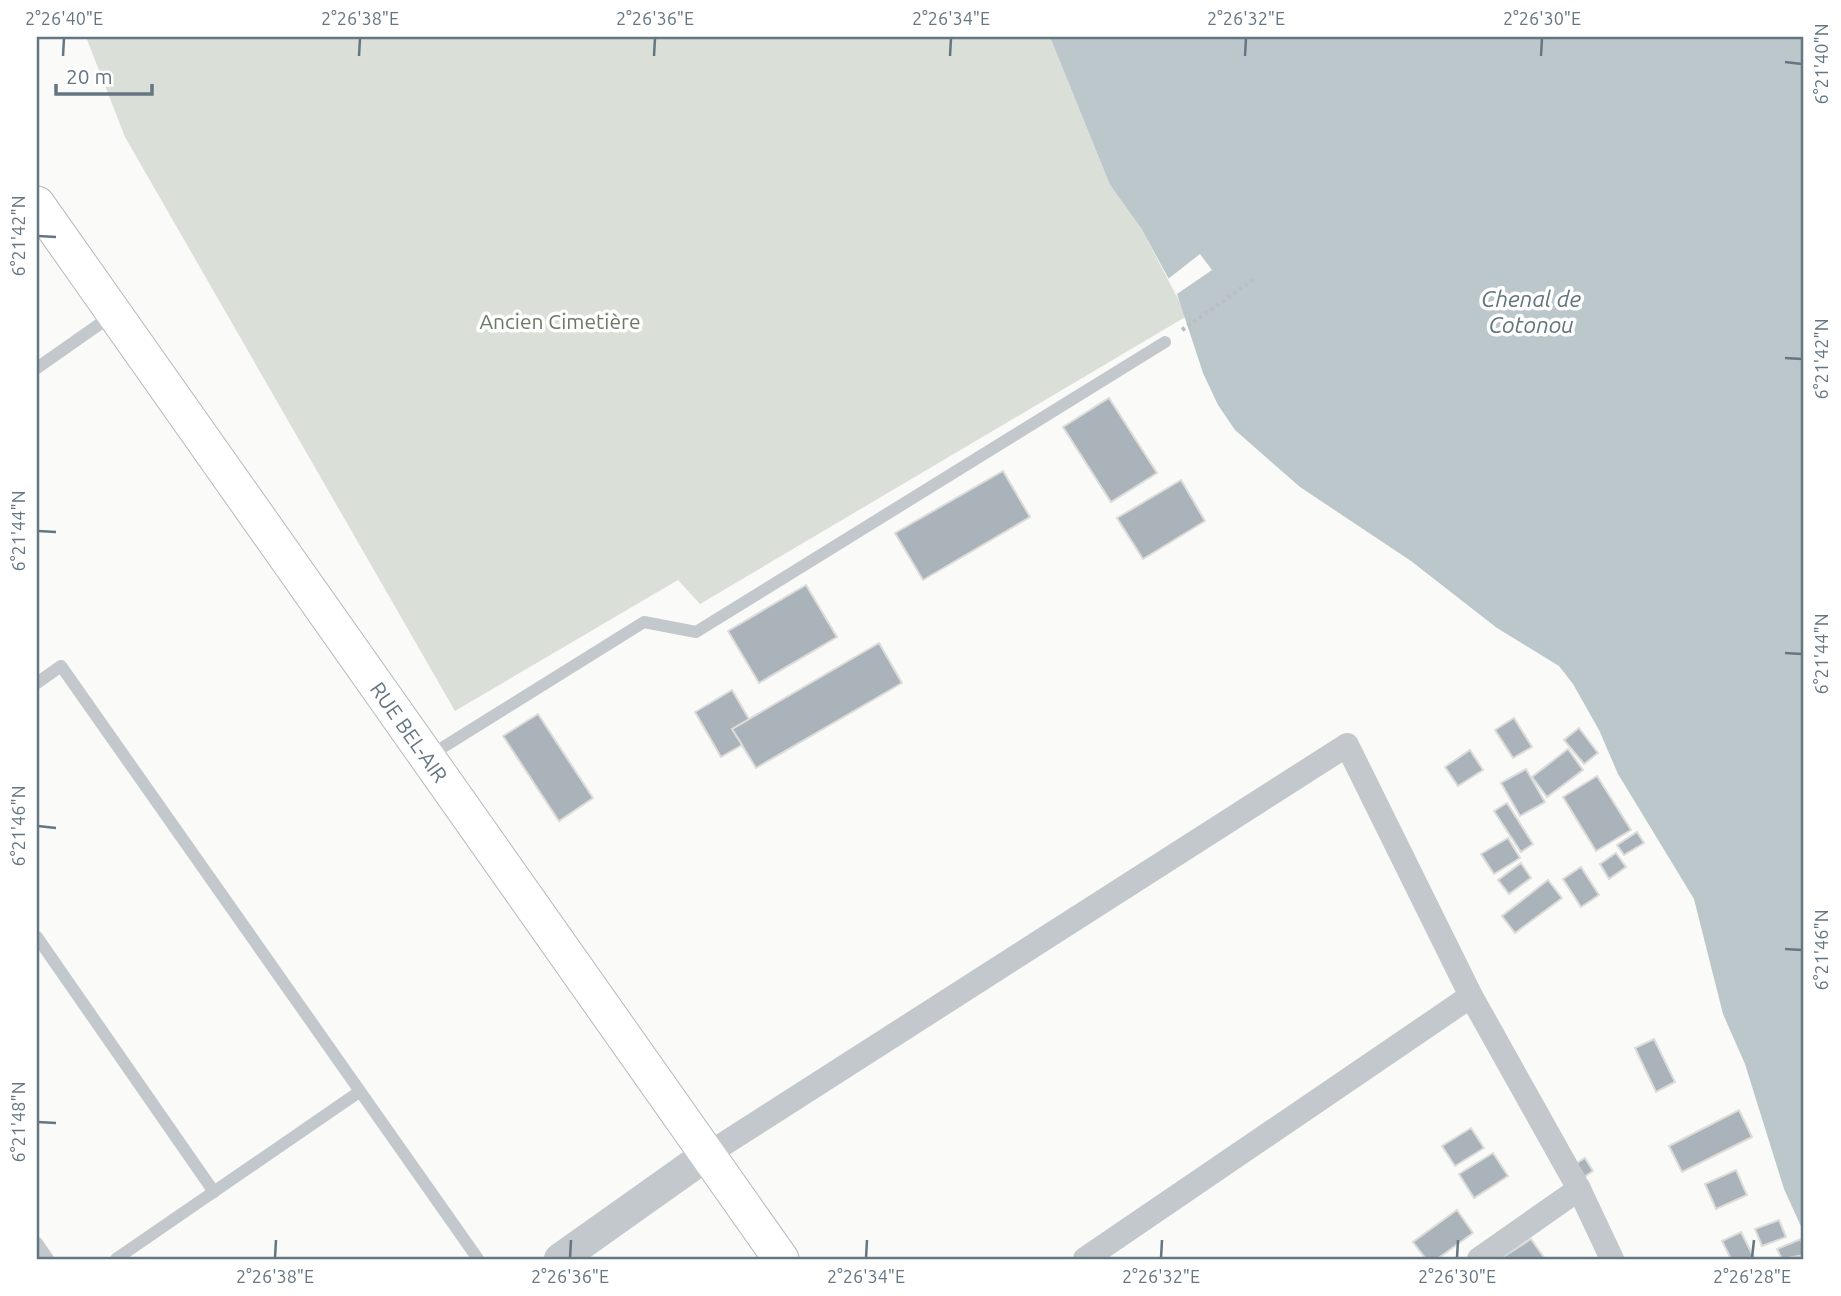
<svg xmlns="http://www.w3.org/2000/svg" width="1841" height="1296" font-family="Ubuntu,sans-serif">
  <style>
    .green { fill: #dadfd7 }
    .water { fill: #bbc7cb }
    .pier { fill: #fafaf8 }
    .building { fill: #aab3b9; stroke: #dcdcda; stroke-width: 2 }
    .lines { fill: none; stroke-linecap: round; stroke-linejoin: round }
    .secondary-casing { stroke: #b3babf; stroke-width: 37 }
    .path { stroke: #bbbfc2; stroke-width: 4.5; stroke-dasharray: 3.5 3.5; stroke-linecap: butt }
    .service { stroke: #c3c8cc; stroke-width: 12 }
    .minor { stroke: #c3c8cc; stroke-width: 24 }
    .tertiary { stroke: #c3c8cc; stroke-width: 32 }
    .secondary { stroke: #fff; stroke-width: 35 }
    .ticks { fill: none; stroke: #657683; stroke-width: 2.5 }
    .labels { text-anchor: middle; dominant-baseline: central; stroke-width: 7; stroke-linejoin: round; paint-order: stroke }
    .park-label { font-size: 21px; fill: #687a64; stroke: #fff }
    .street-label { font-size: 21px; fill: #657683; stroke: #fff }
    .water-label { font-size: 23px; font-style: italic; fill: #60757c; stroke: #fff }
    .neatline { fill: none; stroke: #657683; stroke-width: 2.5 }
    .ticks-label { font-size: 18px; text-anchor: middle; fill: #657683 }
  </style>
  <rect width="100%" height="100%" fill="#fafaf8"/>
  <!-- green -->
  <path class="green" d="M86 37H1050L1110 185 1141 228 1187 316 700 604 678 580 455 711 125 137Z"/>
  <!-- water -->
  <path class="water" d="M1050 37H1804V1233L1784 1189 1745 1064 1723 1014 1694 899 1618 774 1599 730 1573 684 1559 666 1497 628 1411 561 1300 487 1235 430 1218 405 1203 373 1177 294 1141 228 1110 185Z"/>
  <!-- pier -->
  <path class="pier" d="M1200 254 1212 270 1177 294 1168 279Z"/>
  <!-- building -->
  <g class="building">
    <path d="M1109 398 1157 473 1111 502 1063 427Z"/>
    <path d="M1003 471 1030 517 923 580 895 533Z"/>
    <path d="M1181 480 1205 521 1143 559 1117 518Z"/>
    <path d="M806 585 837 637 759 683 728 631Z"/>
    <path d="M879 643 902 683 756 768 732 729Z"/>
    <path d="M732 690 749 719 732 729 742 745 721 757 695 712Z"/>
    <path d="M538 714 593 798 559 821 503 736Z"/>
    <path d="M1514 718 1532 747 1513 758 1495 730Z"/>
    <path d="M1579 728 1598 753 1584 764 1564 740Z"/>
    <path d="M1568 749 1583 770 1547 797 1532 777Z"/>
    <path d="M1470 750 1483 770 1458 786 1445 767Z"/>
    <path d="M1526 769 1545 802 1520 816 1501 783Z"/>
    <path d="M1597 776 1631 830 1596 851 1563 797Z"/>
    <path d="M1507 803 1533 844 1521 852 1494 811Z"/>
    <path d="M1637 832 1644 843 1624 855 1617 845Z"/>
    <path d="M1508 838 1520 858 1494 874 1481 854Z"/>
    <path d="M1616 853 1626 867 1609 879 1600 864Z"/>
    <path d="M1521 863 1531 878 1509 894 1498 880Z"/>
    <path d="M1581 867 1599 895 1581 907 1563 879Z"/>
    <path d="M1548 880 1562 898 1515 933 1502 916Z"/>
    <path d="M1654 1039 1675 1082 1656 1092 1635 1048Z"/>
    <path d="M1739 1110 1752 1137 1682 1172 1669 1146Z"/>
    <path d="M1471 1128 1484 1148 1455 1166 1442 1146Z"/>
    <path d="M1493 1153 1508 1176 1474 1198 1459 1174Z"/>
    <path d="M1585 1158 1593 1171 1581 1179 1572 1166Z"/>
    <path d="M1736 1170 1747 1195 1716 1209 1705 1184Z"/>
    <path d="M1457 1210 1473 1233 1437 1259H1426L1413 1242Z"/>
    <path d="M1779 1220 1786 1237 1762 1246 1755 1229Z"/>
    <path d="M1741 1232 1754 1258 1751 1259H1731L1722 1241Z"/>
    <path d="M1531 1239 1545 1259H1500Z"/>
    <path d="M1801 1239 1804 1255 1782 1259 1777 1249Z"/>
  </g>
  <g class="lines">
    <!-- secondary casing -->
    <g class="secondary-casing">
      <g id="secondary">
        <path id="s1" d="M37 204 781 1259"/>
      </g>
    </g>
    <!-- path -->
    <path class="path" d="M1182 330 1253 280"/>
    <!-- service -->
    <g class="service">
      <path d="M37 368 114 314"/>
      <path d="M37 683 61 666 478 1259"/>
      <path d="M429 756 644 622 696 632 1165 342"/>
      <path d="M37 937 214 1192"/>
      <path d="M37 1243 48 1259"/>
      <path d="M116 1259 359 1092"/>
    </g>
    <!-- minor -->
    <g class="minor">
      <path d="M708 1154 1347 745 1471 996 1579 1189 1612 1259"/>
      <path d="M1085 1259 1471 996"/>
      <path d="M1479 1259 1579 1189"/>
    </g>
    <!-- tertiary -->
    <path class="tertiary" d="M560 1259 708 1154"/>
    <!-- secondary -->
    <use href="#secondary" class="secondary"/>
  </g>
  <!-- ticks -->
  <path class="ticks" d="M63 56 64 38M359 56 360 38M654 56 655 38M950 56 951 38M1245 56 1246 38M1541 56 1542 38M1785 62 1802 64M38 236 56 237M1785 358 1802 359M38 531 56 532M1785 653 1802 654M38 826 56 828M1785 949 1802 950M38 1122 56 1123M275 1258 276 1240M570 1258 571 1240M866 1258 867 1240M1161 1258 1162 1240M1457 1258 1458 1240M1752 1258 1754 1240"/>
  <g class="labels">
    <!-- park labels -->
    <g class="park-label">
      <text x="560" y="321">Ancien Cimetière</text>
    </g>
    <!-- street labels -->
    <g class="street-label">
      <text stroke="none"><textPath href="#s1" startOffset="646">RUE BEL-AIR</textPath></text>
    </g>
    <!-- water labels -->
    <g class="water-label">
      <text x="1531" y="298">Chenal de<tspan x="1531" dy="26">Cotonou</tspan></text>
    </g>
  </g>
  <!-- border -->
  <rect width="1841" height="1296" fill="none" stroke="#ffffff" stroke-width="77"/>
  <!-- scale -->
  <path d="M56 84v10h96v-10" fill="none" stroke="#657683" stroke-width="3.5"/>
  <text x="66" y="84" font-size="21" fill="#657683" stroke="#ffffff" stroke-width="5" paint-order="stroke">20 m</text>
  <rect x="38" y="38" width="1764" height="1220" class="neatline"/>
  <g class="ticks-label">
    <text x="64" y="25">2°26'40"E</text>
    <text x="360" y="25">2°26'38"E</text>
    <text x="655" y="25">2°26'36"E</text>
    <text x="951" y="25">2°26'34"E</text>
    <text x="1246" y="25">2°26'32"E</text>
    <text x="1542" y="25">2°26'30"E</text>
    <text transform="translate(1822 64) rotate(-90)" y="6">6°21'40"N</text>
    <text transform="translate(19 236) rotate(-90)" y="6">6°21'42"N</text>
    <text transform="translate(1822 359) rotate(-90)" y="6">6°21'42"N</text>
    <text transform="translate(19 531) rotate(-90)" y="6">6°21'44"N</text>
    <text transform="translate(1822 654) rotate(-90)" y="6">6°21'44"N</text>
    <text transform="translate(19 826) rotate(-90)" y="6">6°21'46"N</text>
    <text transform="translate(1822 950) rotate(-90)" y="6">6°21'46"N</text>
    <text transform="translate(19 1122) rotate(-90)" y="6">6°21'48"N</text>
    <text x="275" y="1283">2°26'38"E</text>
    <text x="570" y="1283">2°26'36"E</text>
    <text x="866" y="1283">2°26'34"E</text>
    <text x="1161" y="1283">2°26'32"E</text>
    <text x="1457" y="1283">2°26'30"E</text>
    <text x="1752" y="1283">2°26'28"E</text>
  </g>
</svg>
